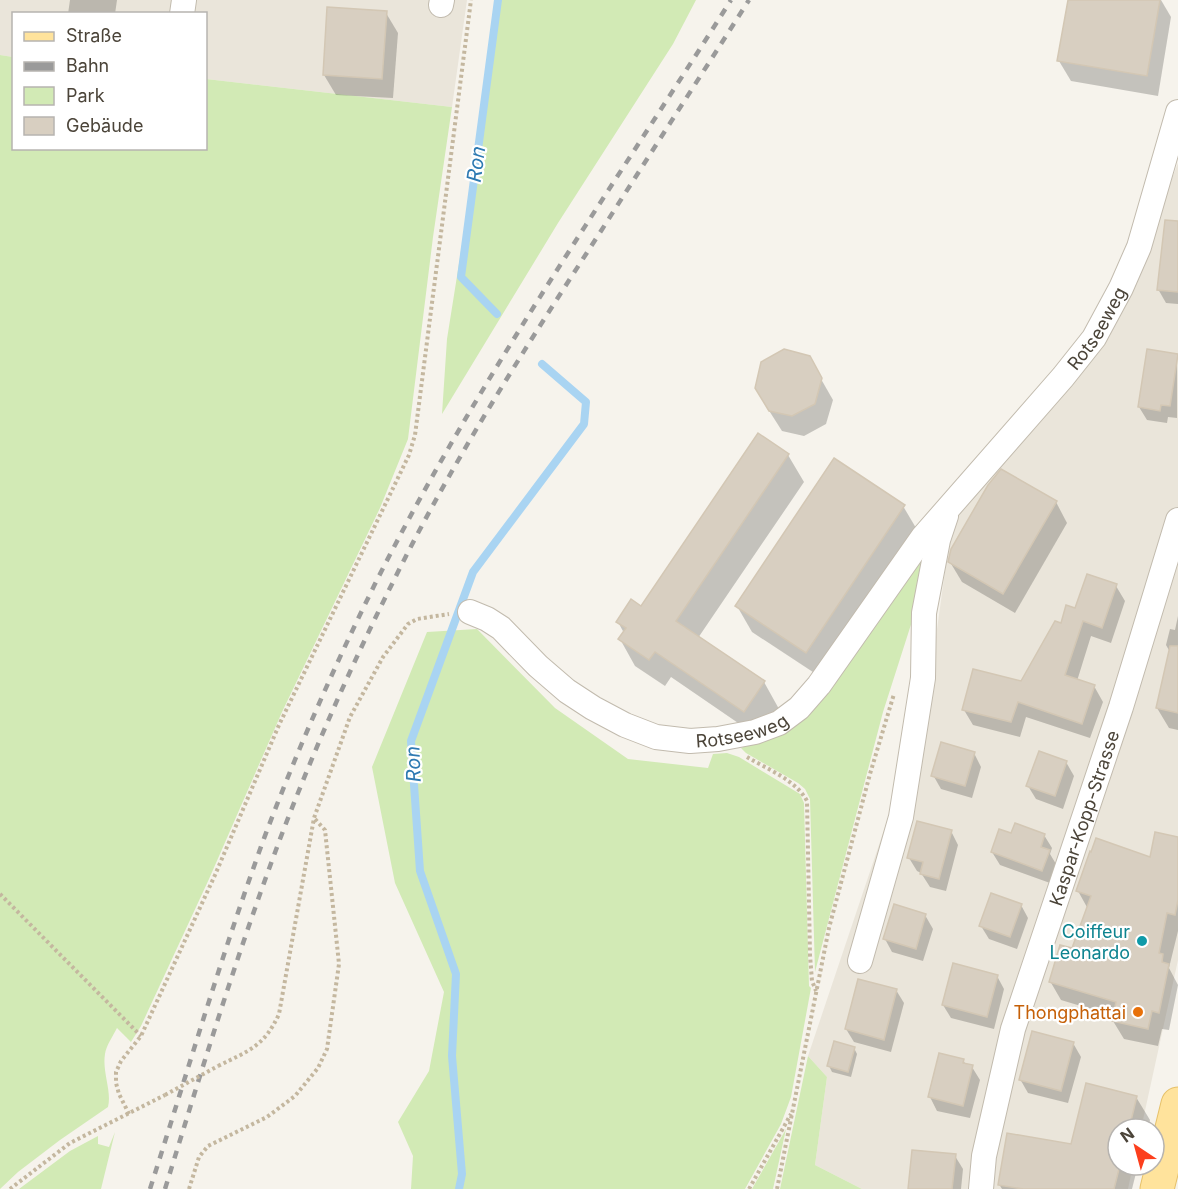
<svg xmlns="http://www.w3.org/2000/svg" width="1178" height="1189" font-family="Inter,sans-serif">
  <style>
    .residential { fill: #eae5da }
    .green { fill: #d2eab5 }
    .shadow { fill: #0003 }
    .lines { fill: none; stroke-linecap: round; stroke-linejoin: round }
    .stream { stroke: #a9d4f2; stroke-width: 8 }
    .building { fill: #d8cfc1; stroke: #d3c7b4; stroke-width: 1.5 }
    .minor-casing { stroke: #c2bbae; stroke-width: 26 }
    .primary-casing { stroke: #e6c16a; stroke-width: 35 }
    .path { stroke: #c4b79f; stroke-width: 4; stroke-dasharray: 3 3; stroke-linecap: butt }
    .minor { stroke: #fff; stroke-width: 24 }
    .primary { stroke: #ffe39c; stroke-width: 33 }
    .rail { stroke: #9a9a9a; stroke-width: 4.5; stroke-dasharray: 8 8; stroke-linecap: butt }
    .path-bridge { stroke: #c4b79f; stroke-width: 4; stroke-dasharray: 3 3; stroke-linecap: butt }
    .culture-dot { fill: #0f9aa8; stroke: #fff; stroke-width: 2 }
    .food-dot { fill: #e8710a; stroke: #fff; stroke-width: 2 }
    .labels { text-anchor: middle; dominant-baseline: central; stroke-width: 4.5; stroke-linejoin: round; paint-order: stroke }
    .street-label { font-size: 18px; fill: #4b4439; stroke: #fff }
    .culture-label { font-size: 18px; fill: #0d838f; stroke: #fff; text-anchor: end }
    .food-label { font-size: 18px; fill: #c56008; stroke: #fff; text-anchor: end }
    .water-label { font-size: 20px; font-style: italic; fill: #2e7ab2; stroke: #fff }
  </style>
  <rect width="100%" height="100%" fill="#f6f3ec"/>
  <!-- residential -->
  <g class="residential">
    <path d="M0 0H467L452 107 206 79V14H14L13 57 0 55Z"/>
    <path d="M1178 163V960L1141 1129H1118V1165H1133L1128 1189H862L815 1165 827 1077 808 1056 927 702 953 513 1124 302Z"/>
  </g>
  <!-- green -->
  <g class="green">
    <path d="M501 0H696L673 44 558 223 442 414 447 339Z"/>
    <path d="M0 55 13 57 14 148H206V79L452 107 433 237 408 439 380 508 282 712 209 879 141 1026 131 1042 117 1028C113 1036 106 1046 105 1054 102 1072 112 1091 108 1107L60 1140 18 1172 0 1189Z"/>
    <path d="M933 534 915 612 883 712 815 972 810 799 805 789 798 783 746 753 741 748 772 737Z"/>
    <path d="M477 629 555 708 628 759 708 768 713 754 727 753 739 757 800 794 804 803 809 986 811 988 791 1097 781 1124 745 1189H411L413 1156 398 1122 429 1071 444 992 395 883 372 767 427 632Z"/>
    <path d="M808 1056 827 1077 815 1165 862 1189H780Z"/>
    <path d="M786 1129 773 1189H752Z"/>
    <path d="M115 1132 101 1189H19L70 1151 98 1136V1144L109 1147Z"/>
  </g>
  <!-- shadow -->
  <g class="shadow">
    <path d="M70 0H117L115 14H68Z"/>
    <path d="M1069 0H1161L1171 17 1158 96 1071 81 1059 61Z"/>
    <path d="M386 13 398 33 393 98 336 95 324 75Z"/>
    <path d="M1178 223V304L1166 303 1158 289Z"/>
    <path d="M1177 356V418L1168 417 1167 423 1147 420 1139 407Z"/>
    <path d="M809 358 833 400 826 424 804 436 782 431 768 409Z"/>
    <path d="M759 435 788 455 804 482 698 638 764 682 779 709 760 738 671 677 665 686 635 666 620 639 624 633 618 622 641 608Z"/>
    <path d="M1056 502 1067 523 1015 613 962 582 950 562Z"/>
    <path d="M903 506 919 533 822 678 752 632 737 606Z"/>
    <path d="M1116 586 1125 601 1111 643 1091 636 1077 681 1094 686 1103 702 1090 738 1026 717 1020 737 973 725 964 710 1022 683 1062 625 1076 610Z"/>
    <path d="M1178 616V730L1169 728 1157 708 1170 652 1166 645 1170 629 1175 630Z"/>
    <path d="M974 753 981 767 972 798 941 789 933 775Z"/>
    <path d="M1066 762 1074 776 1063 809 1036 799 1028 786Z"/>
    <path d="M951 831 958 845 946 891 930 887 921 873 917 871 909 858Z"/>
    <path d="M1012 835H1044L1052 848 1050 854 1056 864 1050 883 1000 865 992 852Z"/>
    <path d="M1178 839V931L1169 968 1178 985 1169 1030 1162 1029 1158 1046 1124 1039 1113 1021 1114 1016 1061 1000 1050 981 1073 950 1088 909 1078 891 1151 859Z"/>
    <path d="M1021 905 1028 918 1017 949 989 939 981 926Z"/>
    <path d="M925 915 933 929 923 961 892 952 885 939Z"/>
    <path d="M997 976 1004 989 994 1029 951 1018 943 1005Z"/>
    <path d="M896 990 904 1003 891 1052 854 1042 846 1029Z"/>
    <path d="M1073 1043 1081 1057 1068 1103 1028 1093 1020 1079Z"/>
    <path d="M854 1048 857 1054 851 1077 832 1072 829 1066Z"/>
    <path d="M963 1060 966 1065 972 1067 980 1080 970 1118 937 1111 930 1097Z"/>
    <path d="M1136 1097 1150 1120 1148 1129H1118V1165H1138L1132 1189H1002L999 1184 1072 1146Z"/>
    <path d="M955 1156 963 1169 961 1189H909Z"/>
  </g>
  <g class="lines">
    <!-- stream -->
    <g class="stream">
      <path d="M497 314 461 277 498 0"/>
      <path d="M459 1189 462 1174 452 1056 456 974 420 871 411 741 473 572 584 424 586 402 542 364"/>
    </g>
  </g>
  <!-- building -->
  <g class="building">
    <path d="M1068 0H1160L1147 76 1057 61Z"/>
    <path d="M327 7 387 11 382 79 323 75Z"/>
    <path d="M1165 220 1178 221V292L1157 290Z"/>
    <path d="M784 349 810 356 822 378 815 404 792 416 769 411 755 388 761 362Z"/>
    <path d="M1147 349 1178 354 1170 406 1161 405 1160 411 1138 407Z"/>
    <path d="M758 433 789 454 676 621 765 681 744 712 655 652 649 660 618 639 626 628 616 622 631 599 641 606Z"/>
    <path d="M834 458 905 505 806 653 735 606Z"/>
    <path d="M1001 469 1057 501 1003 594 948 562 951 549 988 485Z"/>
    <path d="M1087 574 1117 584 1102 628 1083 621 1065 675 1095 685 1082 724 1018 702 1011 722 962 710 973 669 1021 681 1055 621 1061 623 1066 605 1075 608Z"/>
    <path d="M1170 646H1178V713L1156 708Z"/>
    <path d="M941 742 975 752 965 786 931 776Z"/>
    <path d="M1039 751 1067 761 1055 796 1026 786Z"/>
    <path d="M917 821 952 830 939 879 920 874 923 862 907 858Z"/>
    <path d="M1015 823 1045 834 1041 847 1050 850 1042 871 991 852 999 829 1011 833Z"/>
    <path d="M1155 832 1178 837V900L1175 915 1167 913 1159 953 1163 954 1162 962 1169 964 1159 1013 1152 1011 1148 1029 1112 1021 1116 1002 1049 982 1060 945 1072 948 1091 896 1076 891 1090 851 1091 852 1096 838 1150 857Z"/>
    <path d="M991 893 1022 904 1010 937 979 926Z"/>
    <path d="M894 904 926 914 916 949 883 939Z"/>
    <path d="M953 963 998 975 987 1017 942 1005Z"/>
    <path d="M858 979 897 989 884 1040 845 1029Z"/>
    <path d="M1032 1031 1074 1042 1061 1091 1019 1080Z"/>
    <path d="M834 1041 855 1047 848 1072 827 1066Z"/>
    <path d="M939 1053 964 1059 963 1063 973 1065 963 1106 928 1097Z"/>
    <path d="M1086 1083 1137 1096 1129 1129H1118V1165H1120L1114 1189H1023L998 1185 1007 1133 1071 1144Z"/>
    <path d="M912 1150 956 1154 952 1189H908Z"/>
  </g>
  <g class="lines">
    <!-- minor casing -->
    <g class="minor-casing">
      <g id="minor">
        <path d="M441 5 442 0"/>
        <path d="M182 14 184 0"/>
        <path id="s1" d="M470 612 487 619 501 628 538 666 567 691 593 708 625 725 656 737 690 741 718 739 755 732 779 723 799 708 819 685 923 537 1063 377 1094 338 1121 288 1139 247 1178 112"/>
        <path d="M860 961 901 817 923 678 924 613 938 540 946 516"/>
        <path id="s2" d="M981 1189 984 1156 1013 1029 1121 707 1178 520"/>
      </g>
    </g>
    <!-- primary casing -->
    <g class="primary-casing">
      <path id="primary" d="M1157 1189 1178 1104"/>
    </g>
    <!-- path -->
    <g class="path">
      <path d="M747 757C767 769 796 780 807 801L810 955 812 981 816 991"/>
      <path d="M0 894 141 1036"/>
      <path d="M218 1066C248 1051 264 1047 279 1014L314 818 350 717 383 657 408 624 417 619 449 614"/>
      <path d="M129 1114 119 1094 116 1083V1072L121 1061 141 1036 215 875 279 725 409 455 415 435 471 0"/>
      <path d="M10 1189 70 1143 165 1095"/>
      <path d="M189 1189 199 1157 208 1146 267 1117 295 1096 318 1068 327 1049 339 964 325 830 315 819"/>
      <path d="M749 1189 791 1114"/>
      <path d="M777 1189 829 928 870 774 894 694"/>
    </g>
    <!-- minor -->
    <use href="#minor" class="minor"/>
    <!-- primary -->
    <use href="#primary" class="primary"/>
    <!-- rail -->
    <g class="rail">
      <path d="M150 1189C188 1070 223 950 266 833 299 746 337 660 379 576 481 375 611 190 731 0"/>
      <path d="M165 1189C201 1072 237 954 280 839 313 752 351 666 393 582 453 460 527 345 601 231 650 154 700 77 749 0"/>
    </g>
    <!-- path-bridge -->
    <path class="path-bridge" d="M165 1095 218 1066"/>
  </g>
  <!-- markers -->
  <circle class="culture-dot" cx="1142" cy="941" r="6"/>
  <circle class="food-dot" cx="1138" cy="1012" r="6"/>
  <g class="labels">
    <!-- street labels -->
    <g class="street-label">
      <text stroke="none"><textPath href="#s1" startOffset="861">Rotseeweg</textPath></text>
      <text stroke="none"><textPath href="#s1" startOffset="314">Rotseeweg</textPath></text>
      <text stroke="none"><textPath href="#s2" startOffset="386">Kaspar-Kopp-Strasse</textPath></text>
    </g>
    <!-- culture labels -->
    <g class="culture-label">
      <text x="1130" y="931">Coiffeur<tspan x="1130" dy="21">Leonardo</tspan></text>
    </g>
    <!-- food labels -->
    <g class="food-label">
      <text x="1126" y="1012">Thongphattai</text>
    </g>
    <!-- water labels -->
    <g class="water-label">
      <text transform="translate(476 164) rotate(-82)">Ron</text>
      <text transform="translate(413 764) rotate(-92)">Ron</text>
    </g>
  </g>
  <!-- legend -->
  <rect x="12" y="12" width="195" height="138" fill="#ffffff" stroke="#b7b4b0" stroke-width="1.5"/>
  <rect x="24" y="32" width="30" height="9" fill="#ffe39c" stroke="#b7b4b0" stroke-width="1.5"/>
  <text x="66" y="42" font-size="18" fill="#4b4439">Straße</text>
  <rect x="24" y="62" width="30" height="9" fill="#9a9a9a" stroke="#b7b4b0" stroke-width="1.5"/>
  <text x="66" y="72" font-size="18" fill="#4b4439">Bahn</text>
  <rect x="24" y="87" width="30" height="18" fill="#d2eab5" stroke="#b7b4b0" stroke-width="1.5"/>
  <text x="66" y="102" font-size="18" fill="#4b4439">Park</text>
  <rect x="24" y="117" width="30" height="18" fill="#d8cfc1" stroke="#b7b4b0" stroke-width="1.5"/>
  <text x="66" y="132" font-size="18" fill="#4b4439">Gebäude</text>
  <!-- north arrow -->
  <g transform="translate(1136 1147) rotate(324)"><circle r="28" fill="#ffffff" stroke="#b7b4b0" stroke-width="1.5"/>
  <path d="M0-4.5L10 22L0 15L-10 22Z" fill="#fc3f1d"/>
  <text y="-9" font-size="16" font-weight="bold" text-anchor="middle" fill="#4b4439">N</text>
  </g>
</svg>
